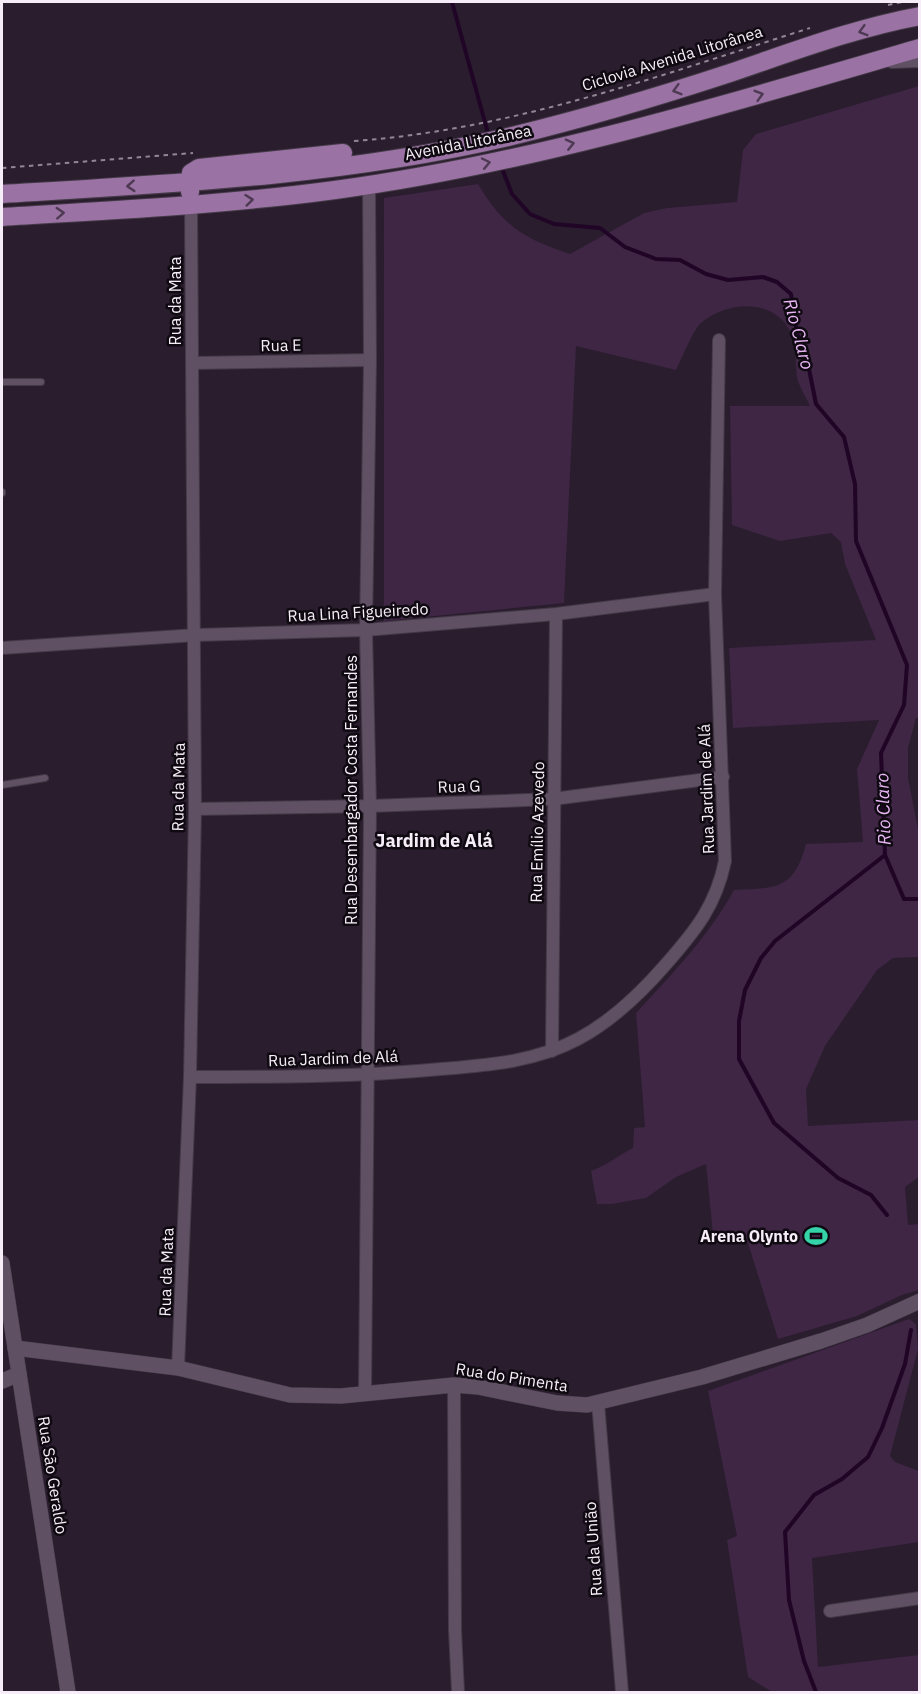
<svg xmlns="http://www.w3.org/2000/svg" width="921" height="1694" font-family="'IBM Plex Sans',sans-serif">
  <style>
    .green { fill: #3e2644 }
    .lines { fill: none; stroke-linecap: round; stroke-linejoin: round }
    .stream { stroke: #200527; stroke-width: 4 }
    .service-casing { stroke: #443a47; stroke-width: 8 }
    .minor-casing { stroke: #443a47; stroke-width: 14 }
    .tertiary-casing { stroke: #443a47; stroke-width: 16 }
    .secondary-casing { stroke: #443a47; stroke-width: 18 }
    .primary-casing { stroke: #443a47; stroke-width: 20 }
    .path { stroke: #928795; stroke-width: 2; stroke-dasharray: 4.5 4.5; stroke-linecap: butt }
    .service { stroke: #5f5063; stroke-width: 6 }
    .minor { stroke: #5f5063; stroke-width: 12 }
    .tertiary { stroke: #5f5063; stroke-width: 15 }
    .secondary { stroke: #5f5063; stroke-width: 16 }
    .primary { stroke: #9a72a4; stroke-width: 18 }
    .oneway { stroke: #4e3953 }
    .labels { text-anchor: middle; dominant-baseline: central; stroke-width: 5; stroke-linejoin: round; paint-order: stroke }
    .street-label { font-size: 16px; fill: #f6edf8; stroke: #0f0a11 }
    .poi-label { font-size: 16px; font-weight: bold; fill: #f6edf8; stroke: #0f0a11; text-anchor: end }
    .water-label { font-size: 18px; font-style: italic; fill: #e9b6f6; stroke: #0f0a11 }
    .neighbourhood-label { font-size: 18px; font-weight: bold; fill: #f6edf8; stroke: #0f0a11 }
  </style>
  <rect width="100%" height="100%" fill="#2a1d2e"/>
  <!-- green -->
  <g class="green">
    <path d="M919 86 920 718H916L908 748V778L919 834V957L893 958 877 970 825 1046 806 1089 808 1126 919 1120V1177L905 1187 908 1225 919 1224V1290L902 1295 857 1316 778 1339 747 1240 714 1244 706 1164 676 1177 646 1198 612 1204H597L591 1171C606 1166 619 1155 633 1148L634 1128 645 1127 636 1013C672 974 708 937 734 890 776 888 794 890 806 844L863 842 857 769 879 720 733 728 729 648 876 640 845 564 841 542 831 533 780 541 732 525 730 406H810C806 397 799 387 797 377 795 362 797 345 790 331 773 298 728 301 702 322 693 329 682 359 676 370L576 346 564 603 384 621V198L478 184C504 227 523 238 570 254L644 213 667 208 737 202 743 150 756 134Z"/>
    <path d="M909 1319 916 1324 918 1349 890 1456 895 1462 919 1471V1542L812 1558 818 1667 919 1655V1692H772L748 1677 727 1540 737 1536 708 1391Z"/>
  </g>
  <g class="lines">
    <!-- stream -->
    <g class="stream">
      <path d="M452 2 489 137"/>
      <path d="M501 166 512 194 530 214 554 224 600 228 625 247 656 259 680 260 706 274 728 280 763 277 777 282 791 294 797 333 809 369 816 404 844 437 855 484 856 541 907 665 904 705 881 753 885 855 904 899H920"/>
      <path d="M885 855 775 941 761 958 745 990 739 1021V1059L774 1123 838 1178 871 1195 887 1215"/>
      <path d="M816 1692 804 1661 789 1600 785 1532 814 1495 842 1479 868 1457 882 1428 905 1364 911 1330"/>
    </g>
    <!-- service casing -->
    <g class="service-casing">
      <g id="service">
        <path d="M2 382H41"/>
        <path d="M2 492V493"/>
        <path d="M2 785 45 778"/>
      </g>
    </g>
    <!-- minor casing -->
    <g class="minor-casing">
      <g id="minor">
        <path d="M192 363 370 360"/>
        <path d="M2 648 196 635 366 630 556 614 715 594"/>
        <path d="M195 809 370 806 553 799 723 777"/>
        <path d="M552 1051 556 614"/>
        <path d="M190 1077C274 1077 357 1077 441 1069 488 1065 535 1062 578 1039 612 1021 642 992 667 963 696 930 716 905 725 861L715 594 719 340"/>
        <path d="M178 1368 190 1077 195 809 191 205"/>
        <path d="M454 1385 455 1630 458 1692"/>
        <path d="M365 1394 370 806 366 630 370 360 369 185"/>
        <path d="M598 1403 622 1692"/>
        <path d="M830 1611 920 1598"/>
      </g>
    </g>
    <!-- tertiary casing -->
    <g class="tertiary-casing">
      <g id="tertiary">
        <path d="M2 1263 68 1692"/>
        <path d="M15 1348 178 1368 290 1395 341 1396 454 1385 478 1387 557 1403 587 1405 702 1377 821 1341 867 1325 920 1301"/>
        <path d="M2 1381 19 1374"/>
      </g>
    </g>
    <!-- secondary casing -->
    <g class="secondary-casing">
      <path id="secondary" d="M892 60 920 59"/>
    </g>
    <!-- primary casing -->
    <g class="primary-casing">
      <g id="primary">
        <path d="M190 192 191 173 199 168 343 153"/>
        <path d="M2 194C170 184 342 176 508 137 582 119 657 97 730 73 792 52 855 28 920 16"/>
        <path d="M2 217C113 210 224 205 335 190 534 163 727 104 920 48"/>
      </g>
    </g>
    <!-- path -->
    <g class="path">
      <path d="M888 5 902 2"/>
      <path d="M354 141C511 130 661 75 810 28"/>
      <path d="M2 168 193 153"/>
    </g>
    <!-- service -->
    <use href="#service" class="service"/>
    <!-- minor -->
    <use href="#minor" class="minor"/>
    <!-- tertiary -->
    <use href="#tertiary" class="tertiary"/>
    <!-- secondary -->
    <use href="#secondary" class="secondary"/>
    <!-- primary -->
    <use href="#primary" class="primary"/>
  </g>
  <!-- one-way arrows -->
  <defs><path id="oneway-chevron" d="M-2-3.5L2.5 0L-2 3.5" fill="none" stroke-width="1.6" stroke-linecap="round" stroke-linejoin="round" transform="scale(1.5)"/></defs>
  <g class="oneway">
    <use href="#oneway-chevron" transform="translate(863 31) rotate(164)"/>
    <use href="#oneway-chevron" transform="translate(677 90) rotate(164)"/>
    <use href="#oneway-chevron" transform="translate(759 95) rotate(-16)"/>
    <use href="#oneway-chevron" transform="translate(570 144) rotate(-13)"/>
    <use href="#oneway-chevron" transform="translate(486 163) rotate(-12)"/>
    <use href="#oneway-chevron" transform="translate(131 186) rotate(176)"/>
    <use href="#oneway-chevron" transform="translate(249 200) rotate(-6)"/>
    <use href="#oneway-chevron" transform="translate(60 213) rotate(-3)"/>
  </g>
  <!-- icons -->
  <defs>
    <g id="stadium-bare" transform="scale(1.8)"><path d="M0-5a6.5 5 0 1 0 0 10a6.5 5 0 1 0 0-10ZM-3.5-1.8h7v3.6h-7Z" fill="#34d4a8" stroke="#0f0a11" stroke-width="2.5" paint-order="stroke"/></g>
  </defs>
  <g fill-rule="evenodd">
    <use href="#stadium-bare" x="816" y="1236"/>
  </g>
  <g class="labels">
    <!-- street labels -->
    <g class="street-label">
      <text transform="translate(672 58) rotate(-17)">Ciclovia Avenida Litorânea</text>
      <text transform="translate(468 142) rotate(-11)">Avenida Litorânea</text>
      <text transform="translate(175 301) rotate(-90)">Rua da Mata</text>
      <text transform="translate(281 345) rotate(-1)">Rua E</text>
      <text transform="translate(358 612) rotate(-3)">Rua Lina Figueiredo</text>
      <text transform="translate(459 786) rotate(-2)">Rua G</text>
      <text transform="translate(178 787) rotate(-89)">Rua da Mata</text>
      <text transform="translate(706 789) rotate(-92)">Rua Jardim de Alá</text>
      <text transform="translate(351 790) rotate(-90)">Rua Desembargador Costa Fernandes</text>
      <text transform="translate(537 832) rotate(-89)">Rua Emílio Azevedo</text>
      <text transform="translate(333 1058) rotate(-2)">Rua Jardim de Alá</text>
      <text transform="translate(166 1272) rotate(-88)">Rua da Mata</text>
      <text transform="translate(512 1377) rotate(9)">Rua do Pimenta</text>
      <text transform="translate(53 1475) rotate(81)">Rua São Geraldo</text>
      <text transform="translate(593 1549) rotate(-94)">Rua da União</text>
    </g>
    <!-- poi labels -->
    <g class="poi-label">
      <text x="798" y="1236">Arena Olynto</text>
    </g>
    <!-- water labels -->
    <g class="water-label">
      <text transform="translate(799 334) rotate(75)">Rio Claro</text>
      <text transform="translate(883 809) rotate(-92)">Rio Claro</text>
    </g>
    <!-- neighbourhood labels -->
    <g class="neighbourhood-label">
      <text x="434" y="840">Jardim de Alá</text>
    </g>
  </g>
  <!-- border -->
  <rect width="921" height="1694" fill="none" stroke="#f6edf8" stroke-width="6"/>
</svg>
